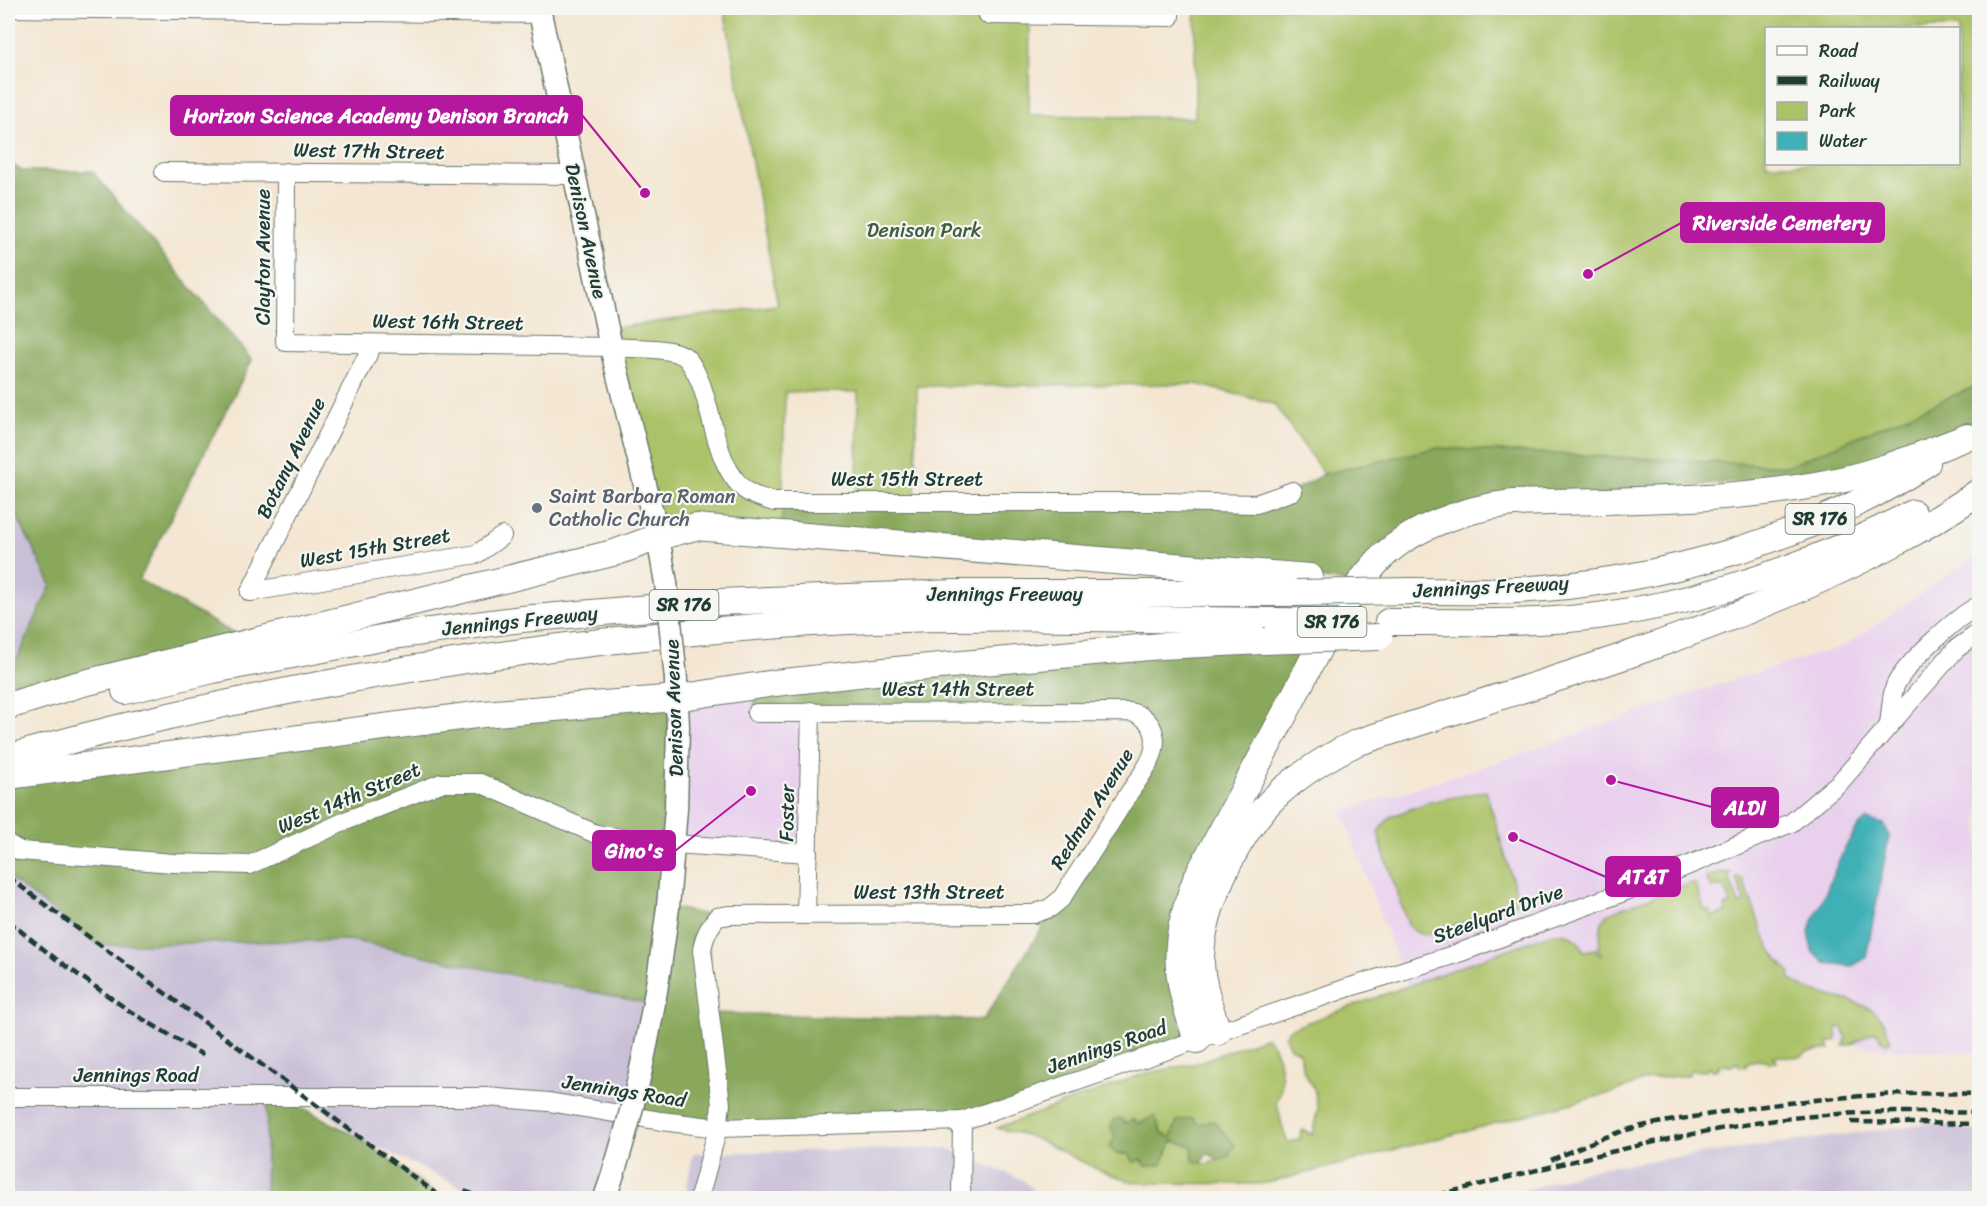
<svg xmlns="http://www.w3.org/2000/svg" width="1987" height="1206" font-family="Sriracha,sans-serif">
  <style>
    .built { fill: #e9d1ed }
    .industrial { fill: #c9bfd7 }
    .green { fill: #acc267; stroke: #66804e; stroke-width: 1.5; fill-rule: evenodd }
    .forest { fill: #89a85c; stroke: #547248; stroke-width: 1.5 }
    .water { fill: #3fb0b7; stroke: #2f7676; stroke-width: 1.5 }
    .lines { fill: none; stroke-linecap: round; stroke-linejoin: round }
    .minor-casing { stroke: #6a786b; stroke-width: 20 }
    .major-casing { stroke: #6a786b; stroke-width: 25 }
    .highway-casing { stroke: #6a786b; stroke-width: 28 }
    .minor { stroke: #fff; stroke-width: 18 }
    .major { stroke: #fff; stroke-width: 22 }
    .highway { stroke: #fff; stroke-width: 26 }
    .rail { stroke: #1f3d34; stroke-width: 4.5; stroke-dasharray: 9 4.5; stroke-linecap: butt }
    .major-bridge-casing { stroke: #6a786b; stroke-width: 25; stroke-linecap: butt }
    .highway-bridge-casing { stroke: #6a786b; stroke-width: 28; stroke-linecap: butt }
    .major-bridge { stroke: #fff; stroke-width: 22 }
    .highway-bridge { stroke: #fff; stroke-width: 26 }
    .worship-dot { fill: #6b7280; stroke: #f6f6f2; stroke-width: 2 }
    .labels { text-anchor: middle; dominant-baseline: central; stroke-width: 4.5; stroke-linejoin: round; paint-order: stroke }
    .shield { fill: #f6f6f2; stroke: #60746d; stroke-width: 1.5 }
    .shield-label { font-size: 18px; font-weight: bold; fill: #1f3d34 }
    .street-label { font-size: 20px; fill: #1f3d34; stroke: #f6f6f2 }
    .park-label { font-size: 20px; fill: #425e41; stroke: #f6f6f2 }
    .worship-label { font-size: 20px; fill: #5b616d; stroke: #f6f6f2; text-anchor: start }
    .leader { fill: none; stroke: #b5179e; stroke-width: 2 }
    .callout-dot { fill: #b5179e; stroke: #f6f6f2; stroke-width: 2 }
    .callout { fill: #b5179e; stroke: #b5179e; stroke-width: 2 }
    .callout-label { font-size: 21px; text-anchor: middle; font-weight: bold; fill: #fff }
  </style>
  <rect width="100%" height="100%" fill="#f6f6f2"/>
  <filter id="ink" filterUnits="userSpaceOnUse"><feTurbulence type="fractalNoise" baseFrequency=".0167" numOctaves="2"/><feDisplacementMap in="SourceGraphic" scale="12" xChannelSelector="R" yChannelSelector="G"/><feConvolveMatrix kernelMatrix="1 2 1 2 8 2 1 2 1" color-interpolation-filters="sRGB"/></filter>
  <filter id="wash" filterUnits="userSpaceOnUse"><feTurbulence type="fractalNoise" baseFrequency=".008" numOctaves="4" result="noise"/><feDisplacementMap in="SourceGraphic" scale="24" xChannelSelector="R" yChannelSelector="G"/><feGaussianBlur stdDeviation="1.35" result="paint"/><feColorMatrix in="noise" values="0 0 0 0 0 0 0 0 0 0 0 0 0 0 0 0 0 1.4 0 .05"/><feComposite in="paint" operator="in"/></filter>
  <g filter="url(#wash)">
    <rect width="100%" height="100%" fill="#f4e6d2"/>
    <!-- built -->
    <g class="built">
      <path d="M1979 553V1052L1880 1049 1816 1037 1450 1101 1342 811 1486 766 1716 685 1845 646Z"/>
      <path d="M753 686 811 711 808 853 674 844 676 698Z"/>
    </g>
    <!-- industrial -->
    <g class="industrial">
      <path d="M8 498 51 585 8 679Z"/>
      <path d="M8 877 99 945 350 940 655 1005 605 1198H483L359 1138 308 1098H267L265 1198H8Z"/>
      <path d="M1931 1123 1979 1132V1198H1499L1597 1168Z"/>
      <path d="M947 1148 1023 1180 1041 1198H685L693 1153Z"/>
    </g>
    <!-- green -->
    <g class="green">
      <path d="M724 8H988L1030 16 1029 115 1195 118V8H1979V385L1789 466 1436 448 1324 474 1274 404 1196 384 917 386 915 502H857L858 392H785L782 534 658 537 607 329 778 305ZM1766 28H1958V164H1766Z"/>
      <path d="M1486 791 1519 902 1433 934C1422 935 1417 934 1409 927L1382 848 1378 832 1390 817 1429 802Z"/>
      <path d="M1720 872 1731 873 1728 875 1739 904 1745 902 1736 878 1739 877 1743 881C1759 914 1761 948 1791 973L1789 978C1813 999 1851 994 1876 1013 1883 1018 1888 1033 1891 1041L1885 1043 1876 1032C1864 1034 1857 1045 1844 1046L1846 1038 1842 1028 1837 1027V1040L1828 1043 1830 1049 1807 1052 1801 1057 1774 1056 1777 1062 1770 1063 1767 1060 1763 1061 1756 1060 1746 1063V1067L1739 1066 1737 1062 1732 1066 1719 1065V1068L1712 1071 1709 1067 1706 1071 1690 1070 1689 1075 1648 1079 1614 1092 1276 1181 1259 1184 1140 1183C1100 1176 1070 1153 1033 1138 1022 1133 1009 1132 997 1128L1143 1074 1197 1063 1266 1037C1280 1047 1287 1087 1276 1101 1281 1115 1281 1132 1289 1143L1300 1138 1301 1132 1304 1130 1312 1135 1318 1108 1314 1088 1304 1072 1299 1052 1290 1047 1285 1037 1289 1029 1553 933C1569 931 1577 938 1584 951L1596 949 1598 955H1601L1598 949C1604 932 1594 919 1616 910L1691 883H1695L1705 911 1709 910 1712 917 1726 912 1725 906 1730 904 1724 886 1711 888 1706 879 1707 877ZM1162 1133 1172 1139 1227 1158 1206 1164 1193 1161 1192 1146 1172 1141 1161 1165 1129 1154H1117L1109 1147 1115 1138Z"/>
    </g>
    <!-- forest -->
    <g class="forest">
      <path d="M8 161 22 171H92L252 360 139 580 249 642 8 706V679L51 585 8 498Z"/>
      <path d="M1979 385V428L1967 437 1884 468 1486 506 1352 583 1310 577 782 534 783 502 1256 504 1293 491 1324 474 1436 448 1788 466Z"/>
      <path d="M1324 640 1196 879 1197 1040 962 1121 752 1128 629 1116 654 1005 350 940 99 945 8 877V776L676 698 669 907 717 917 709 928V1013L983 1020 1153 755 1140 714 756 713 753 686Z"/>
      <path d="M267 1098H285L359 1138 442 1198H265Z"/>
      <path d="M1155 1116 1162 1133 1171 1138 1177 1121 1193 1118 1198 1124 1214 1121 1235 1145 1227 1158 1219 1160 1207 1153 1202 1163 1193 1161 1192 1146 1172 1141 1161 1165 1146 1166 1141 1159 1134 1162 1129 1154H1117L1109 1147 1115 1138 1111 1128 1113 1120 1120 1118 1126 1123 1134 1119 1138 1124Z"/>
    </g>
    <!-- water -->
    <path class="water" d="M1866 820 1884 824 1889 836 1866 958 1852 966 1825 963 1812 951 1809 931 1844 849 1858 827Z"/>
  </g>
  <g filter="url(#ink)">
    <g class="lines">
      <!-- minor casing -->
      <g class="minor-casing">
        <g id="minor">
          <path d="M8 8 540 14"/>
          <path d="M988 8V15L1170 17V8"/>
          <path d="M164 172 573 175"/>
          <path d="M286 172 285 342 611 347C630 349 667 346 684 356 692 362 697 375 701 384 713 416 718 473 748 492 756 497 766 499 774 502H1166L1256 504 1293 491"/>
          <path d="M250 592 373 344"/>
          <path d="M250 592 477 554 502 536"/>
          <path d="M1889 724C1891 712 1891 697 1895 686 1905 664 1958 615 1980 605"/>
          <path d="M8 844 20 851 173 863 249 865 350 819 441 783H480L596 834 644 842 808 853"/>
          <path d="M806 915 811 711"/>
          <path d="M8 1097H487L549 1102 661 1121 718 1128 962 1121 1347 988 1453 955 1621 893 1791 823 1840 782 1956 649 1980 632"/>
          <path d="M699 1198 718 1128 721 1104 702 950C704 936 709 928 717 917L730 915 1033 914 1050 908 1061 899C1084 864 1107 829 1129 793 1137 781 1149 767 1153 753 1159 733 1150 716 1130 712L756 713"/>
          <path d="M961 1198 962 1121"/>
        </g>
      </g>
      <!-- major casing -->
      <g class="major-casing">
        <g id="major">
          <path d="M539 8 611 347 658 537 666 583"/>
          <path d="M668 907 676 809 678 727 676 681"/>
        </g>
      </g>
      <!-- highway casing -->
      <g class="highway-casing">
        <g id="highway">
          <path d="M1411 591C1446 591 1481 592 1516 590 1655 583 1810 540 1927 463"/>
          <path d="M1388 622C1438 622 1489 623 1539 621 1669 615 1798 572 1913 513"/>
          <path d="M125 691 213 670 392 636 522 619 719 602 955 593H1296"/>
          <path d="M8 706 76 685 617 552 658 537 695 527 1310 577"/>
          <path d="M8 758C107 728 207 707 308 687 504 650 703 625 903 619 1027 615 1152 620 1277 621"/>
          <path d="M8 776 483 714 676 698 775 683 885 671 1161 646 1264 641"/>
          <path d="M1218 1032C1212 1013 1205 994 1202 974 1194 921 1237 832 1276 796 1300 774 1327 757 1356 743 1506 693 1659 651 1804 587 1864 560 1925 530 1980 491"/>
          <path d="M1197 1040C1174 974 1171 945 1196 879 1228 820 1259 761 1291 702 1316 653 1340 603 1377 562 1410 527 1467 508 1513 503 1613 500 1715 502 1815 485 1868 477 1918 456 1967 437"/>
        </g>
      </g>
      <!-- minor -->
      <use href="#minor" class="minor"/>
      <!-- major -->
      <use href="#major" class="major"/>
      <!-- highway -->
      <use href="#highway" class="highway"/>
      <!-- rail -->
      <g class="rail">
        <path d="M8 877 442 1198"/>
        <path d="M8 921 56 959 131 1012 203 1055"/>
        <path d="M1851 1122 1980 1124"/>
        <path d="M1551 1160C1575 1149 1598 1139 1623 1131 1653 1122 1685 1119 1717 1113 1803 1099 1891 1091 1980 1094"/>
        <path d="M464 1191 484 1198"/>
        <path d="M1425 1198C1537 1171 1648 1139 1762 1122 1834 1111 1907 1111 1980 1113"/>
      </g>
      <!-- major-bridge casing -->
      <g class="major-bridge-casing">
        <g id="major-bridge">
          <path d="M666 583 676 679"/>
          <path d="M605 1198C638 1104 656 1006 668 907"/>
        </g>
      </g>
      <!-- highway-bridge casing -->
      <g class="highway-bridge-casing">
        <g id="highway-bridge">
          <path d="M1296 593 1411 591"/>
          <path d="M1277 621 1339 622"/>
          <path d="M1264 641 1379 637"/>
        </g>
      </g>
      <!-- major-bridge -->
      <use href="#major-bridge" class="major-bridge"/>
      <!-- highway-bridge -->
      <use href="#highway-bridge" class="highway-bridge"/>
    </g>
  </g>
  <!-- markers -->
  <circle class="worship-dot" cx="537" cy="508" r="6"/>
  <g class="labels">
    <!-- shield labels -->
    <g class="shield">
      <rect x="1785.5" y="504" width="69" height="30" rx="4.5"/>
      <rect x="649.5" y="590" width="69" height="30" rx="4.5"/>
      <rect x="1297.5" y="607" width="69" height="30" rx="4.5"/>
    </g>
    <g class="shield-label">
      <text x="1820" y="519">SR 176</text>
      <text x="684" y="605">SR 176</text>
      <text x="1332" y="622">SR 176</text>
    </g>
    <!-- street labels -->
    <g class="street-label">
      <text transform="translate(369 151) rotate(1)">West 17th Street</text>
      <text transform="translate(586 231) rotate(78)">Denison Avenue</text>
      <text transform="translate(263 257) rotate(-90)">Clayton Avenue</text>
      <text transform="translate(448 322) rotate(1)">West 16th Street</text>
      <text transform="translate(291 458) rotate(-64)">Botany Avenue</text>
      <text x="907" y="479">West 15th Street</text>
      <text transform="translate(375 548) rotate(-10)">West 15th Street</text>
      <text transform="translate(1491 587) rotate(-3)">Jennings Freeway</text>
      <text x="1005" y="594">Jennings Freeway</text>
      <text transform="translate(520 621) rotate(-6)">Jennings Freeway</text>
      <text x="958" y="689">West 14th Street</text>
      <text transform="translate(674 708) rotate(-92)">Denison Avenue</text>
      <text transform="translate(349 798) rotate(-23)">West 14th Street</text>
      <text transform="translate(1092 809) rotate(-58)">Redman Avenue</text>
      <text transform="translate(787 813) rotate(-89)">Foster</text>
      <text x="929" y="892">West 13th Street</text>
      <text transform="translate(1498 914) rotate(-20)">Steelyard Drive</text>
      <text transform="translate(1107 1047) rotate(-19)">Jennings Road</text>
      <text x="136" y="1075">Jennings Road</text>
      <text transform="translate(624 1091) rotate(9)">Jennings Road</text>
    </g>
    <!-- park labels -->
    <g class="park-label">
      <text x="924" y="230">Denison Park</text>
    </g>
    <!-- worship labels -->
    <g class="worship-label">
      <text x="549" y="496">Saint Barbara Roman<tspan x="549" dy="23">Catholic Church</tspan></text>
    </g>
  </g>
  <!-- callouts -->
  <path class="leader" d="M645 193L582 115M1588 274L1681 223M1611 780L1712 807M751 791L675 851M1513 837L1606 877"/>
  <g class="callout-dot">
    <circle cx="645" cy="193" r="6"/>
    <circle cx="1588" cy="274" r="6"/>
    <circle cx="1611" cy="780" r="6"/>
    <circle cx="751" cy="791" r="6"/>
    <circle cx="1513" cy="837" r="6"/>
  </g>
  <g class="callout">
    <rect x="171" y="96" width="411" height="39" rx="6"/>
    <rect x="1681" y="203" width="203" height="39" rx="6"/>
    <rect x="1712" y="788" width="66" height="39" rx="6"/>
    <rect x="593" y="831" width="82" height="39" rx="6"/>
    <rect x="1606" y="857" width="74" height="39" rx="6"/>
  </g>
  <g class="callout-label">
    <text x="376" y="123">Horizon Science Academy Denison Branch</text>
    <text x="1782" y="230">Riverside Cemetery</text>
    <text x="1745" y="815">ALDI</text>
    <text x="634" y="858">Gino's</text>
    <text x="1643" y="884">AT&amp;T</text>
  </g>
  <!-- margin -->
  <rect width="1987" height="1206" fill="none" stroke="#f6f6f2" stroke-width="30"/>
  <!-- legend -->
  <rect x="1765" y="27" width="195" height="138" fill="#f6f6f2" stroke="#a0aca6" stroke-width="1.5"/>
  <rect x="1777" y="46" width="30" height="9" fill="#ffffff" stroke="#a0aca6" stroke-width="1.5"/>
  <text x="1819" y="57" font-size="18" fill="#1f3d34">Road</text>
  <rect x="1777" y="76" width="30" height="9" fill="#1f3d34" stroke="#a0aca6" stroke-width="1.5"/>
  <text x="1819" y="87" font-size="18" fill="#1f3d34">Railway</text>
  <rect x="1777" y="102" width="30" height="18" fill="#acc267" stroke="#a0aca6" stroke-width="1.5"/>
  <text x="1819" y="117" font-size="18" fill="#1f3d34">Park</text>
  <rect x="1777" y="132" width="30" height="18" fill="#3fb0b7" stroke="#a0aca6" stroke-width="1.5"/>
  <text x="1819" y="147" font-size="18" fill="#1f3d34">Water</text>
</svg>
